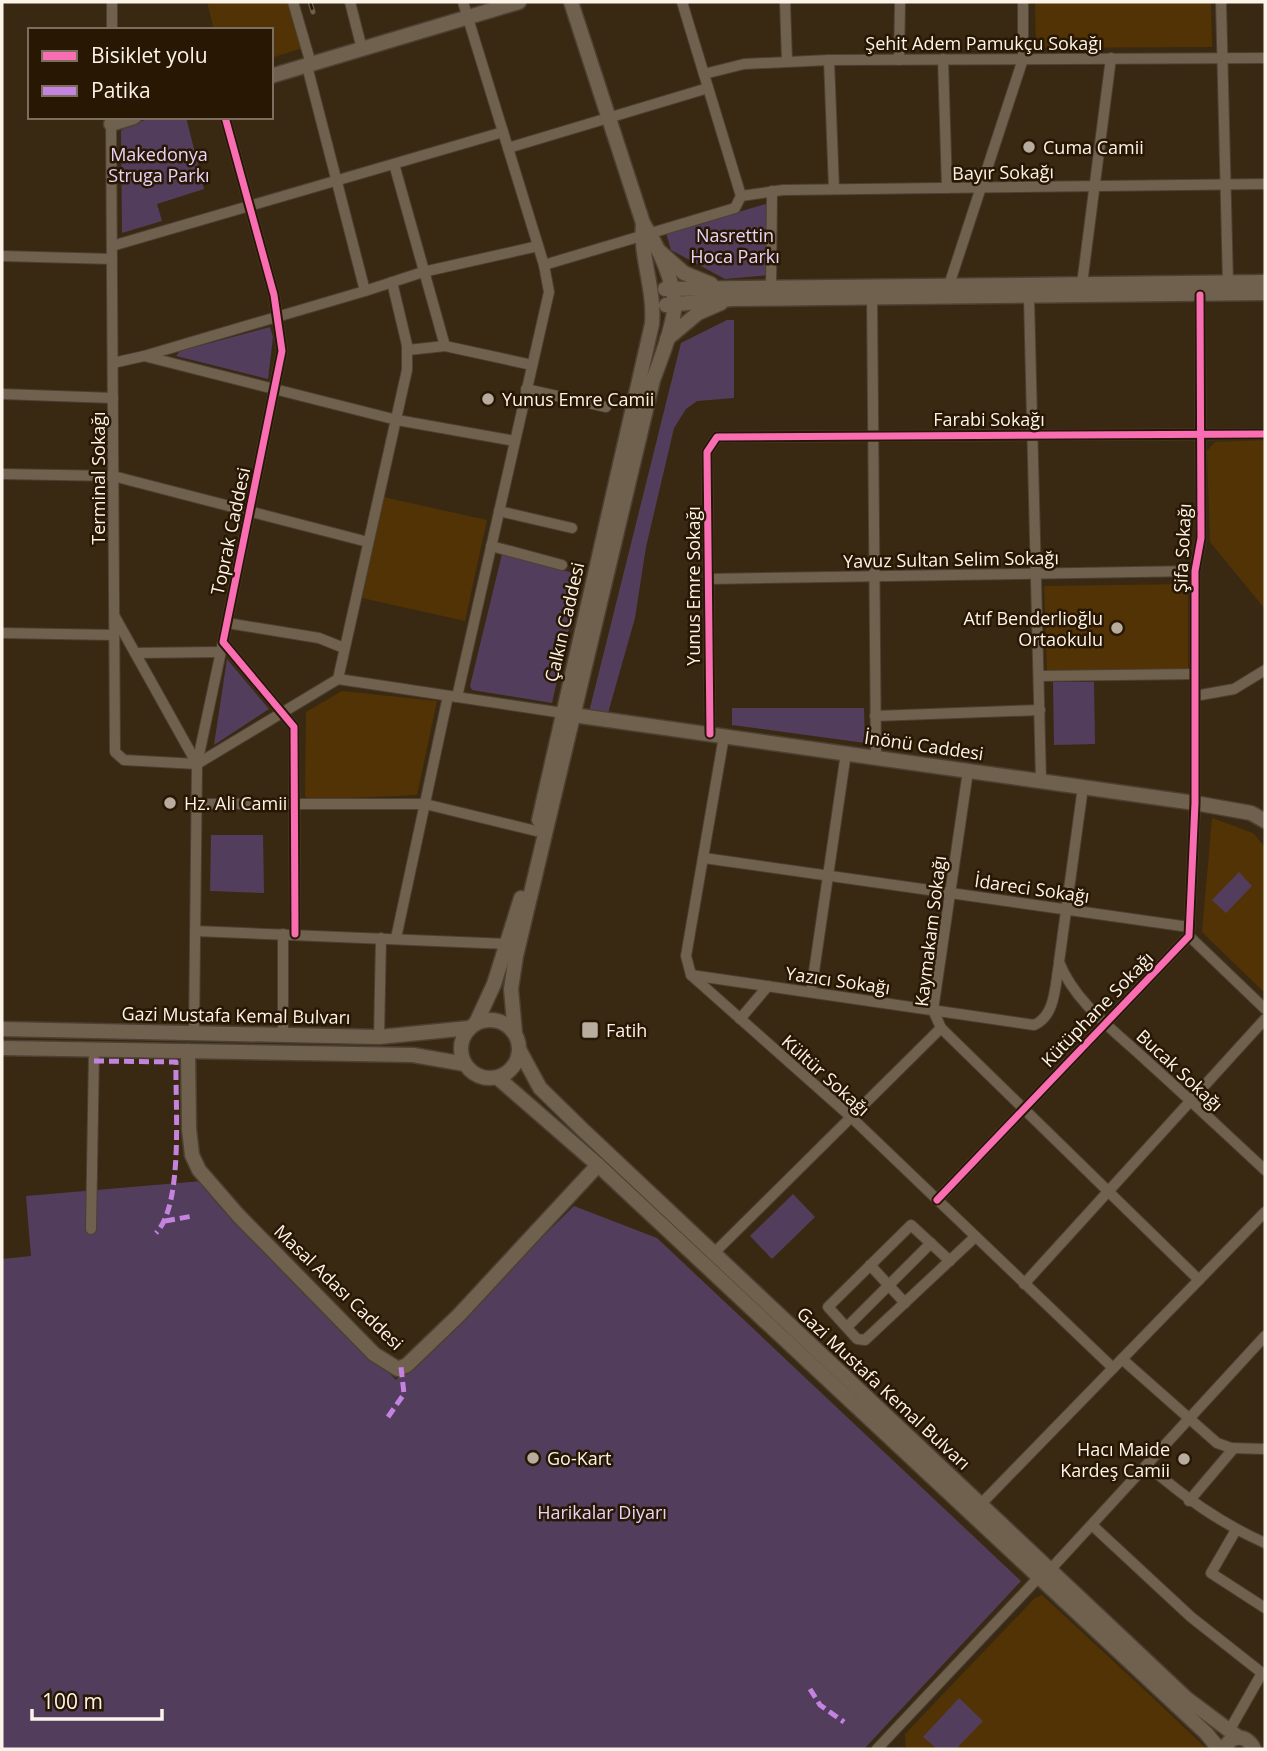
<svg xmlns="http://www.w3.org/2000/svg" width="1267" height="1751" font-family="'Open Sans',sans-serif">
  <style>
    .built { fill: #523305 }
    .green { fill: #533d5c }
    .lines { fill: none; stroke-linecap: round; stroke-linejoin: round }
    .street-casing { stroke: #4b4033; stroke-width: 12 }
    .secondary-casing { stroke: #4b4033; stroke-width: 17 }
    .street { stroke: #70614e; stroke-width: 10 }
    .secondary { stroke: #70614e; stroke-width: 14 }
    .rail-casing { stroke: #6c5f4d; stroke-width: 5 }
    .rail { stroke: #281703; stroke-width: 2.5; stroke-dasharray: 8; stroke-linecap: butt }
    .quiet { stroke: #c483df; stroke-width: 5; stroke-dasharray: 10 5; stroke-linecap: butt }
    .cycleway-casing { stroke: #281703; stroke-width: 11 }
    .cycleway { stroke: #f96db3; stroke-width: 7 }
    .poi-dot { fill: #b8ac9e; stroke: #281703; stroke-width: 2.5 }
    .labels { text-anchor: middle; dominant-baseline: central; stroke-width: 5; stroke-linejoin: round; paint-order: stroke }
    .street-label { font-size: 18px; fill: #fcf3e9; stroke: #281703 }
    .poi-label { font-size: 18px; fill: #fcf3e9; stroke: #281703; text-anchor: start }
    .park-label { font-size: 18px; fill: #e8d3f9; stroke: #281703 }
  </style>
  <rect width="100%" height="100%" fill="#392912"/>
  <!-- built -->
  <g class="built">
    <path d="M207 2H290L303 48 271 58V30H214Z"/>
    <path d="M1035 2H1211L1212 47 1036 48Z"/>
    <path d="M1265 440V609L1210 542 1207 451 1215 442Z"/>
    <path d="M383 497 487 520 465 621 362 598Z"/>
    <path d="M1188 584V670L1047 671 1044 586Z"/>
    <path d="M342 691 437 701 417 795 308 800 305 796 306 712Z"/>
    <path d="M1212 818 1253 833 1265 847V993L1202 932Z"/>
    <path d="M1042 1595 1151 1696 1207 1749H906L905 1734 1035 1598Z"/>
  </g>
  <!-- green -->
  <g class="green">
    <path d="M155 117H186L204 189 157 204 162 221 122 233 121 131 128 125Z"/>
    <path d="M769 203V275L725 279 671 250 666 233Z"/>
    <path d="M727 320H734V398L697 401 686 409 674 428 646 547 635 618 608 713 589 712 681 343Z"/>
    <path d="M270 327 273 337 268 379 176 356 180 351Z"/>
    <path d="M502 554 581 575 552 703 472 690 470 686Z"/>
    <path d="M227 659 269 709 214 745Z"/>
    <path d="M1053 682H1094L1095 744 1054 745Z"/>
    <path d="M732 708H864L865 743 732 725Z"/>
    <path d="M211 835H263L264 893 210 891Z"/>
    <path d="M1239 872 1252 886 1226 913 1212 900Z"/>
    <path d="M202 1181 396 1380 574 1206 657 1238 1021 1581 864 1749H2V1259L31 1256 26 1196Z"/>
    <path d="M793 1194 815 1217 772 1259 750 1236Z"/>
    <path d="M959 1698 983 1721 956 1749H937L923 1737Z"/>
  </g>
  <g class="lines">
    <!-- street casing -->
    <g class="street-casing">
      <g id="street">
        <path d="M293 2 311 64"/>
        <path d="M350 2 362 49"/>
        <path d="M785 2 787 61"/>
        <path d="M1221 2 1228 283"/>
        <path d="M112 30V2"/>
        <path d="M943 59 947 188"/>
        <path d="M829 60 834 189"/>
        <path d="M899 60 900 2"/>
        <path d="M307 66 365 291 423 272 538 246"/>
        <path d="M704 74 744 64 829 60 1265 58"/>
        <path d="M225 117 274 295 282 351 223 642 294 727 295 934"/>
        <path d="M111 118 115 752 124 760 197 764"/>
        <path d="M508 148 708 88"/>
        <path d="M394 164 445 346 532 365"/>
        <path d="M741 196 783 190 1265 184"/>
        <path d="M112 246 503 132"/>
        <path d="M2 256 112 259"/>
        <path d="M544 265 735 208 741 196 682 2"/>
        <path d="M1082 284 1111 58"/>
        <path d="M949 285 1023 59V2"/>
        <path d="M771 286 772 191"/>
        <path d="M872 297 876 758"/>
        <path d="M1029 298 1041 781"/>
        <path d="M408 350 445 346"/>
        <path d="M144 356 365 291"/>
        <path d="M113 363 144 356 397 420 515 441"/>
        <path d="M526 389 606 407"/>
        <path d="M2 394 113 398"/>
        <path d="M2 474 113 476 368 542"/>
        <path d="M499 511 572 528"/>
        <path d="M491 546 562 565"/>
        <path d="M708 579 1195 571"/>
        <path d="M115 617 197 764"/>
        <path d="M227 623 319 638 344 648"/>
        <path d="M2 633 114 635"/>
        <path d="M135 653 220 652"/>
        <path d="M1039 676 1195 674"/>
        <path d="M338 679 563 713"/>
        <path d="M1195 696 1234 689 1265 670"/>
        <path d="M457 697 549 292 544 265 463 2"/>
        <path d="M875 716 1040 710"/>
        <path d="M710 734 707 452 717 437 1265 434"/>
        <path d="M724 736 686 956 691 975 851 1117 1113 1368"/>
        <path d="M197 764 338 679 407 370V345L392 282"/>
        <path d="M968 771 933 1010 941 1028 1199 1280"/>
        <path d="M1083 787 1059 962C1075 1003 1116 1032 1147 1061 1187 1097 1226 1134 1265 1170"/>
        <path d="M196 804H425L536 831"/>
        <path d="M704 858 1189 927"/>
        <path d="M195 931 508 944"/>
        <path d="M1189 936 1265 1009"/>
        <path d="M396 938 448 696"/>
        <path d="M691 975 1034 1025C1056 1016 1055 984 1059 964"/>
        <path d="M811 992 846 753"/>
        <path d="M740 1019 768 986"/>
        <path d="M194 1033 197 764 223 642"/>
        <path d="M283 1035V934"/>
        <path d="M379 1037 381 938"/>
        <path d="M937 1200 1189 936 1195 803V571L1201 538 1200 295"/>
        <path d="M91 1229 94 1050"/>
        <path d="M713 1254 941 1028"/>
        <path d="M950 1261 911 1225 828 1307 857 1339 865 1340 975 1237"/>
        <path d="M870 1265 905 1303"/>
        <path d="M1024 1284 1265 1019"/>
        <path d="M847 1327 931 1243"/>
        <path d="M1122 1359 1217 1443 1231 1448 1265 1449"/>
        <path d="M1147 1465C1184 1497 1220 1523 1265 1543"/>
        <path d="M1189 1501 1234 1448"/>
        <path d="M980 1505 1265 1212"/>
        <path d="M1092 1525 1191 1617 1262 1673 1229 1731"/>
        <path d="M1236 1530 1211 1573 1265 1608"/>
        <path d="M1049 1571 1265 1336"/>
        <path d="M877 1749 1039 1577"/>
      </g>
    </g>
    <!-- secondary casing -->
    <g class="secondary-casing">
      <g id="secondary">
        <path d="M271 76 519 2"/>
        <path d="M111 124 134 117"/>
        <path d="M658 250 684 273 711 284"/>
        <path d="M665 289 1265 282"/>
        <path d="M666 305 732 299 1265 293"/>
        <path d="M667 339 698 313 721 303"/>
        <path d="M566 714 1195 803 1251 813 1265 821"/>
        <path d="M539 820 652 324C655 289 640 258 643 223"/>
        <circle cx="490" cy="1049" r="29"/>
        <path d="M476 1023 494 984 521 898"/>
        <path d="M2 1029 379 1037 469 1028"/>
        <path d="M515 1033 511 989 516 956 653 380C661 358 671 334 674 311 677 284 657 245 643 223L571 2"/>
        <path d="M2 1048 413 1055 465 1064"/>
        <path d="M188 1051 189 1129 192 1155 199 1170 238 1215 374 1354 398 1369 407 1365 459 1315 598 1165"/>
        <path d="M520 1051 540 1088 583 1130 1186 1698 1238 1737"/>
        <path d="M498 1078 598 1165 1206 1733 1219 1749"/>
        <path d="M1224 1749C1231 1734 1247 1734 1254 1749"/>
      </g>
    </g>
    <!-- street -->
    <use href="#street" class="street"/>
    <!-- secondary -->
    <use href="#secondary" class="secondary"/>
    <!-- rail casing -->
    <g class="rail-casing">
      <path id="rail" d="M310 2 313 12"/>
    </g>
    <!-- rail -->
    <use href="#rail" class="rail"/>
    <!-- quiet -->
    <g class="quiet">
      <path d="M94 1061 176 1062C175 1104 184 1204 156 1233"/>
      <path d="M165 1221 193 1216"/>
      <path d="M388 1417 404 1394 401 1367"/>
      <path d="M810 1689 820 1705 844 1722"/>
    </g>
    <!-- cycleway casing -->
    <g class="cycleway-casing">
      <g id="cycleway">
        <path d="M225 117 274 295 282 351 223 642 294 727 295 934"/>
        <path d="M710 734 707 452 717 437 1265 434"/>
        <path d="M937 1200 1189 936 1195 803V571L1201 538 1200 295"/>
      </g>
    </g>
    <!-- cycleway -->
    <use href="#cycleway" class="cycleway"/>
  </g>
  <!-- markers -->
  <g class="poi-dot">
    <circle cx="1029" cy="147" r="7"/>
    <circle cx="488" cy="399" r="7"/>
    <circle cx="1117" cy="628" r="7"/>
    <circle cx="170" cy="803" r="7"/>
    <rect x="581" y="1021" width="18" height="18" rx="3.5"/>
    <circle cx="533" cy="1458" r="7"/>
    <circle cx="1184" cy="1459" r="7"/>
  </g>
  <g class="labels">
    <!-- street labels -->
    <g class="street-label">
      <text x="984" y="43">Şehit Adem Pamukçu Sokağı</text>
      <text transform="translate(1003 172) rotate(-1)">Bayır Sokağı</text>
      <text x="989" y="419">Farabi Sokağı</text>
      <text transform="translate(98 478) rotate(-90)">Terminal Sokağı</text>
      <text transform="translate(230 531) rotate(-78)">Toprak Caddesi</text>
      <text transform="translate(1182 548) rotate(-87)">Şifa Sokağı</text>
      <text transform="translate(951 559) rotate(-1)">Yavuz Sultan Selim Sokağı</text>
      <text transform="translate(693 586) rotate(-90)">Yunus Emre Sokağı</text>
      <text transform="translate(564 622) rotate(-77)">Çalkın Caddesi</text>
      <text transform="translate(924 745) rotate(8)">İnönü Caddesi</text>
      <text transform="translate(1032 888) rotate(8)">İdareci Sokağı</text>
      <text transform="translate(930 931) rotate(-83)">Kaymakam Sokağı</text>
      <text transform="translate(838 980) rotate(8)">Yazıcı Sokağı</text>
      <text transform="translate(1097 1009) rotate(-46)">Kütüphane Sokağı</text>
      <text transform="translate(236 1015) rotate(1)">Gazi Mustafa Kemal Bulvarı</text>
      <text transform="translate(1180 1070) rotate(43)">Bucak Sokağı</text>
      <text transform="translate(826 1075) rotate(42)">Kültür Sokağı</text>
      <text transform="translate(339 1287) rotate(44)">Masal Adası Caddesi</text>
      <text transform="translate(884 1388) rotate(43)">Gazi Mustafa Kemal Bulvarı</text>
    </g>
    <!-- poi labels -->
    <g class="poi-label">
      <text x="1043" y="147">Cuma Camii</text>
      <text x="502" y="399">Yunus Emre Camii</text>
      <text x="1103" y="618" text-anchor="end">Atıf Benderlioğlu<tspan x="1103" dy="21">Ortaokulu</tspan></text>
      <text x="184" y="803">Hz. Ali Camii</text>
      <text x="606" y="1030">Fatih</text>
      <text x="1170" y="1449" text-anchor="end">Hacı Maide<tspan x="1170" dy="21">Kardeş Camii</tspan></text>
      <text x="547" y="1458">Go-Kart</text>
    </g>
    <!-- park labels -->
    <g class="park-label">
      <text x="159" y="154">Makedonya<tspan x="159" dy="21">Struga Parkı</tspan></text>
      <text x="735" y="235">Nasrettin<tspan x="735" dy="21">Hoca Parkı</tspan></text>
      <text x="602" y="1512">Harikalar Diyarı</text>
    </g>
  </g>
  <!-- border -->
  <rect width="1267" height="1751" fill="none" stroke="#fcf3e9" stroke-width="7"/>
  <!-- legend -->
  <rect x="28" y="28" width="245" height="91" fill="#281703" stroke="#7d6f5f" stroke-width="2"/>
  <rect x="42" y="51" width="35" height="10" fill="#f96db3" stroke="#7d6f5f" stroke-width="2"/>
  <text x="91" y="63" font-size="21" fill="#fcf3e9">Bisiklet yolu</text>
  <rect x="42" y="86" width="35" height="10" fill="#c483df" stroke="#7d6f5f" stroke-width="2"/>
  <text x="91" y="98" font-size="21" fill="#fcf3e9">Patika</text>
  <!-- scale -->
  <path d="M32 1709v10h130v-10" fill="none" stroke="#fcf3e9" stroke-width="3.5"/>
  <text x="42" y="1709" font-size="21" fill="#fcf3e9" stroke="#281703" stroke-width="5" paint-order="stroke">100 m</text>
</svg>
